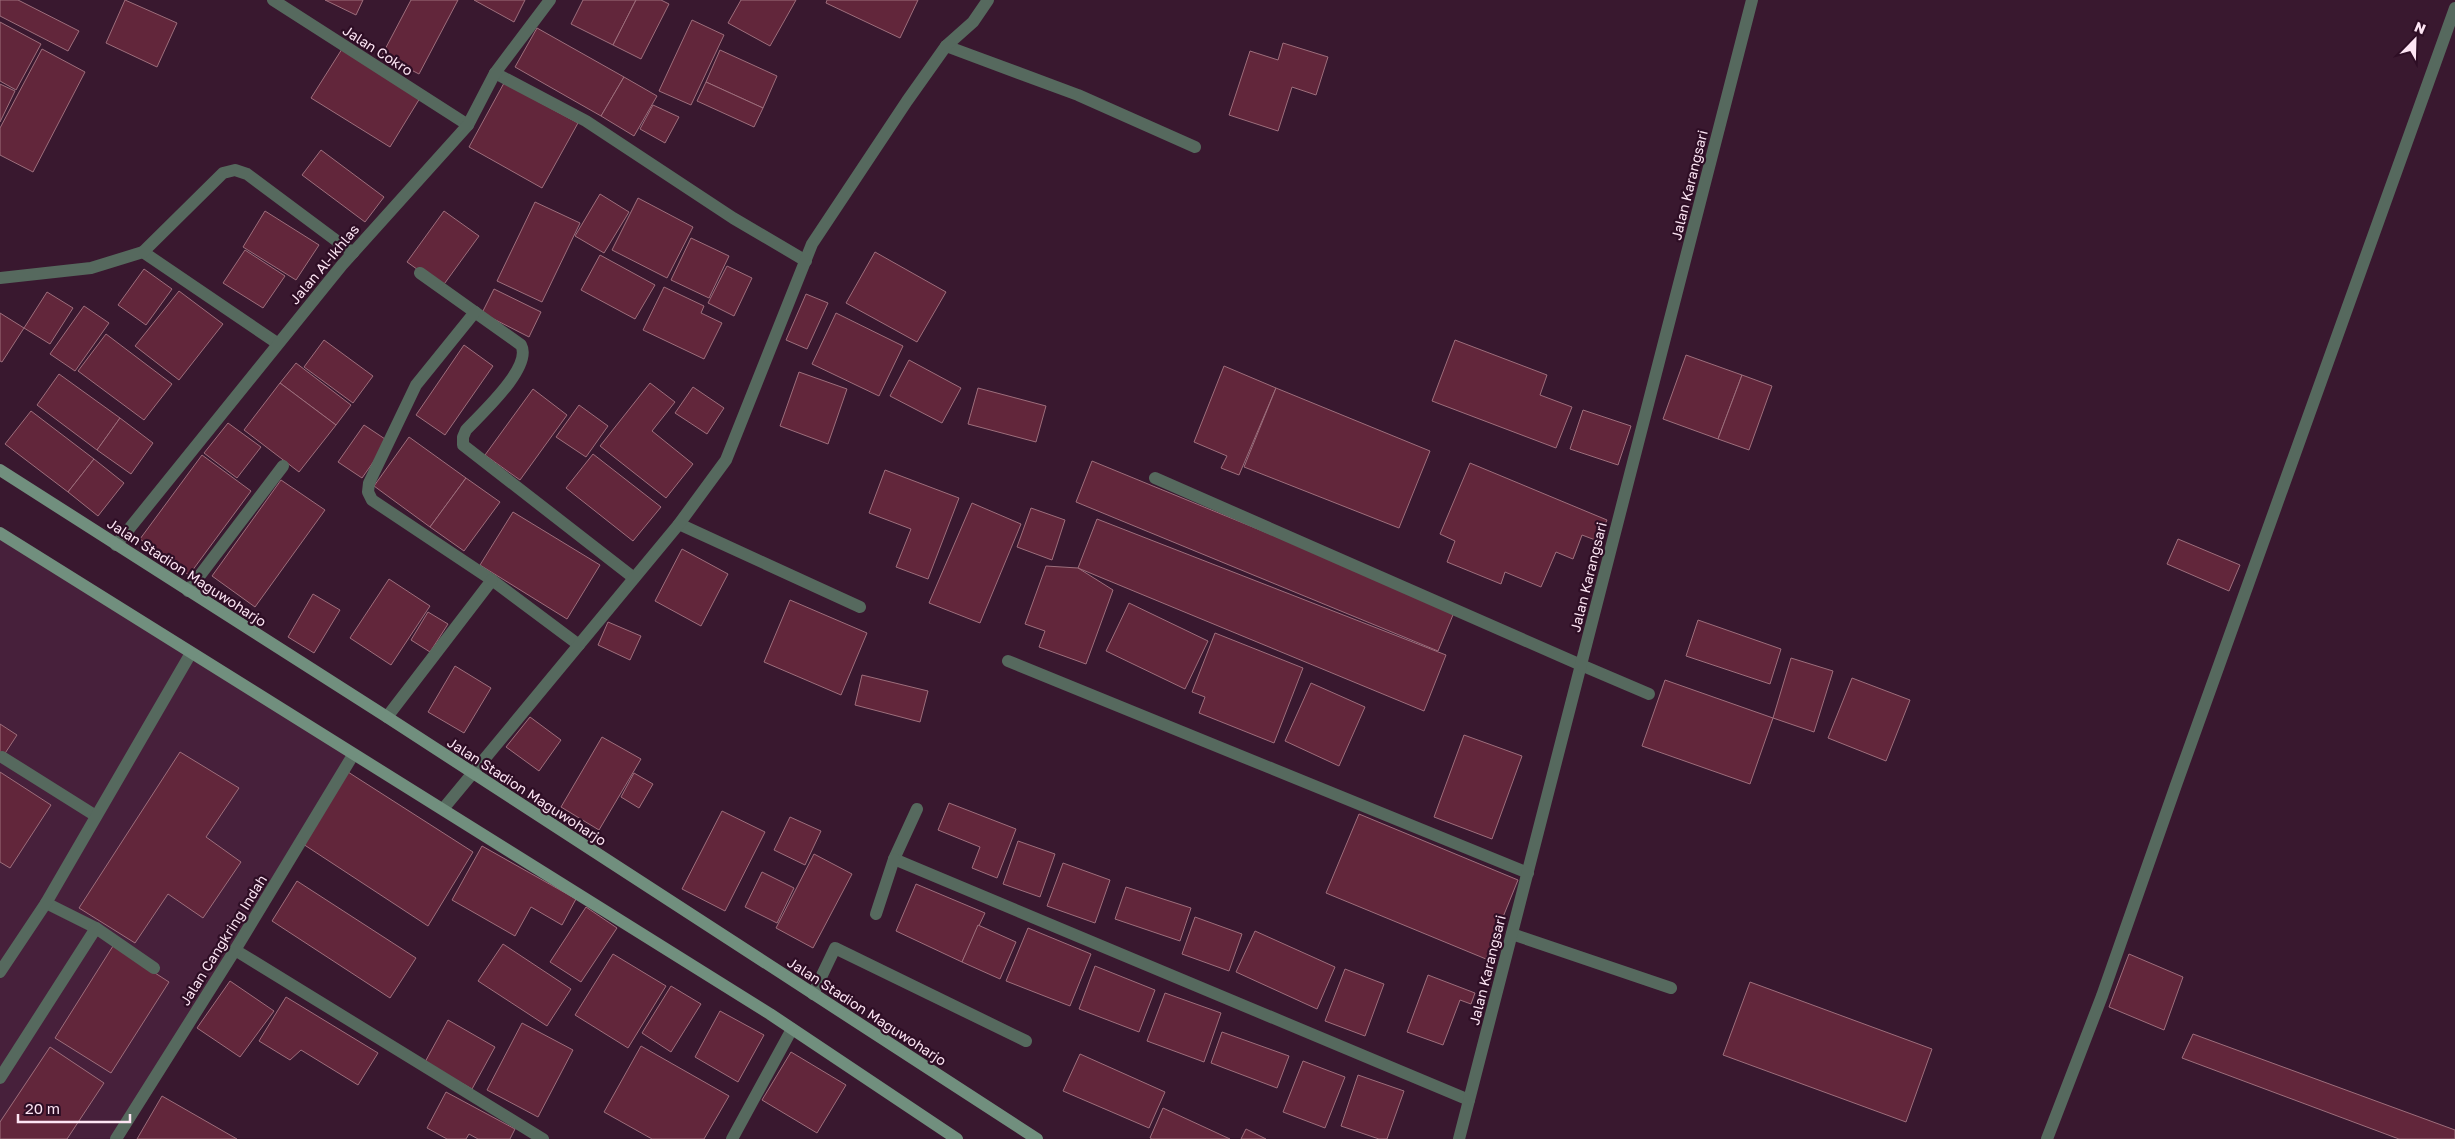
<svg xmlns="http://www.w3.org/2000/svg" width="2455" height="1139" font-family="'Golos Text',sans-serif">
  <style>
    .built { fill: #47203b }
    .building { fill: #62263b; stroke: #9d6e7c }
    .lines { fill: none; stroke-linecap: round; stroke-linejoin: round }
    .lane { stroke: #56695e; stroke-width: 12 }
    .street { stroke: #56695e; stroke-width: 12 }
    .secondary { stroke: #718f7e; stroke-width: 12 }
    .labels { text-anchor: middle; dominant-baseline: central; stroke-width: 4.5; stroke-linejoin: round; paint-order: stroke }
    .street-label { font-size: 14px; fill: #fde5f4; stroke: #2e0e25 }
  </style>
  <rect width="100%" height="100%" fill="#39182f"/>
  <!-- built -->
  <path class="built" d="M0 533 353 755 115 1139H0Z"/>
  <!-- building -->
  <g class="building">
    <path d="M0 0H18L79 31 68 51 0 16Z"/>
    <path d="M125 0 177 23 157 67 106 43Z"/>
    <path d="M325 0H363L356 15Z"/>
    <path d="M411 0H458L419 74 382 55Z"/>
    <path d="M474 0H525L514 22Z"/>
    <path d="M583 0H636L613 45 571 24Z"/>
    <path d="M636 0H661L669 4 641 59 613 45Z"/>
    <path d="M741 0H796L770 46 728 23Z"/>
    <path d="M827 0H918L900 38 826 3Z"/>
    <path d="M692 20 724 35 691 105 659 91Z"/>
    <path d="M0 22 41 44 16 90 0 81Z"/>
    <path d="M537 28 624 77 601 116 515 67Z"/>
    <path d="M1283 43 1328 57 1316 95 1292 87 1278 131 1229 115 1250 51 1278 60Z"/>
    <path d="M42 49 85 72 33 172 0 155V128Z"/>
    <path d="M342 49 420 98 390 147 311 98Z"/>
    <path d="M720 50 777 76 763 108 706 82Z"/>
    <path d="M624 77 657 96 634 136 601 116Z"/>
    <path d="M706 82 763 108 754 127 697 101Z"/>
    <path d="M504 83 578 123 542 188 469 147Z"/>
    <path d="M0 84 15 91 0 122Z"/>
    <path d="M653 105 679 117 665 143 640 129Z"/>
    <path d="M321 150 384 197 365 222 302 175Z"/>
    <path d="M600 194 629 212 604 253 575 236Z"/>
    <path d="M638 198 693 227 667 278 612 250Z"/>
    <path d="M535 202 580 223 542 302 497 281Z"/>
    <path d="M265 211 319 245 296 280 243 247Z"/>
    <path d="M444 211 479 236 442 287 407 262Z"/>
    <path d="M691 238 729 256 709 298 671 280Z"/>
    <path d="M245 250 285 276 263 308 223 283Z"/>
    <path d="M875 252 946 292 917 342 846 303Z"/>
    <path d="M600 255 655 285 635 319 581 290Z"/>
    <path d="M727 266 752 278 734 316 708 303Z"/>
    <path d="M144 269 172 289 146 325 118 305Z"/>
    <path d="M664 287 704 306 701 313 722 323 704 359 643 330Z"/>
    <path d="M494 289 541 312 529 337 482 313Z"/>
    <path d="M179 291 223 324 179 380 135 346Z"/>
    <path d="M47 292 73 308 50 344 24 328Z"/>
    <path d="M806 294 828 303 807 349 786 340Z"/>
    <path d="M84 306 109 323 75 371 50 354Z"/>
    <path d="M0 313 24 328 2 362 0 361Z"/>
    <path d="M836 313 903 346 879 396 812 364Z"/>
    <path d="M106 334 172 384 144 420 78 371Z"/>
    <path d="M324 340 373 376 353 403 304 367Z"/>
    <path d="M1455 340 1547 375 1540 395 1572 407 1556 448 1432 401Z"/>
    <path d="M464 345 493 366 445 435 416 415Z"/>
    <path d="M1686 355 1742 375 1718 439 1663 419Z"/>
    <path d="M909 360 961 388 942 423 890 396Z"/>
    <path d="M296 363 351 405 336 425 280 383Z"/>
    <path d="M1224 366 1276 388 1239 475 1221 468 1227 456 1194 442Z"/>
    <path d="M799 372 847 389 828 444 780 426Z"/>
    <path d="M59 374 120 418 97 450 37 405Z"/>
    <path d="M1742 375 1772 386 1749 450 1718 439Z"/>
    <path d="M280 383 336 425 299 472 244 430Z"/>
    <path d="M650 383 675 402 652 431 693 464 666 498 600 446Z"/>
    <path d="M693 387 724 408 707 434 675 413Z"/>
    <path d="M978 388 1046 406 1036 442 968 424Z"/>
    <path d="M1276 388 1430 451 1399 528 1244 467Z"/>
    <path d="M533 389 567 415 520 480 485 455Z"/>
    <path d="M579 405 608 426 586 457 556 437Z"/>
    <path d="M1583 410 1631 426 1618 465 1570 449Z"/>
    <path d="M31 411 94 459 68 492 5 444Z"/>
    <path d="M120 418 153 443 131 474 97 450Z"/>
    <path d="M228 423 261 447 237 478 204 453Z"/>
    <path d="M364 425 388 441 362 478 338 462Z"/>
    <path d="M409 437 466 478 430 527 374 486Z"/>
    <path d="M593 454 661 507 633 541 566 488Z"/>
    <path d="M202 455 251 491 189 575 140 539Z"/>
    <path d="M94 459 124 483 98 516 68 492Z"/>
    <path d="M1092 461 1455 610 1438 651 1076 502Z"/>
    <path d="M1470 463 1607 520 1598 541 1582 535 1573 559 1556 552 1541 587 1505 572 1501 584 1447 562 1455 541 1440 534Z"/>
    <path d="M885 470 959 498 928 579 896 567 911 529 869 513Z"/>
    <path d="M466 478 500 502 464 551 430 527Z"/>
    <path d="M281 480 325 510 255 607 212 576Z"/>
    <path d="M972 503 1021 524 980 623 929 603Z"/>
    <path d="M1031 508 1065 520 1052 560 1017 547Z"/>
    <path d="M513 512 600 565 567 619 480 565Z"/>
    <path d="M1097 519 1446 655 1424 711 1078 568Z"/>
    <path d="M2178 539 2240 565 2229 591 2167 564Z"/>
    <path d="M682 549 728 574 701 626 655 601Z"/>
    <path d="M1046 566 1078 568 1113 590 1086 664 1039 647 1045 631 1025 624Z"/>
    <path d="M389 579 430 606 391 665 350 638Z"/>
    <path d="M313 594 340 610 314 653 288 637Z"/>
    <path d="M790 600 867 633 841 695 764 662Z"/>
    <path d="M1129 603 1208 641 1185 689 1106 651Z"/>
    <path d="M428 612 448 624 430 652 411 640Z"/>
    <path d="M1698 620 1781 649 1770 684 1686 656Z"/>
    <path d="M608 622 641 636 630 660 598 645Z"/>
    <path d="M1215 633 1303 668 1274 743 1199 713 1205 697 1192 692Z"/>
    <path d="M1791 658 1833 671 1814 732 1773 718Z"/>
    <path d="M455 666 491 688 464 733 428 712Z"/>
    <path d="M862 675 928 691 920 722 855 705Z"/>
    <path d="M1852 678 1910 700 1886 761 1828 738Z"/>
    <path d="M1665 680 1773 718 1750 784 1642 746Z"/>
    <path d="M1311 683 1365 707 1339 766 1285 741Z"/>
    <path d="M530 717 561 740 539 771 506 747Z"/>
    <path d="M0 724 17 735 0 761Z"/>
    <path d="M1464 735 1522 756 1492 839 1434 817Z"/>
    <path d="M602 737 641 759 599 830 561 807Z"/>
    <path d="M180 752 239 788 206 837 241 862 203 918 168 894 135 943 79 908Z"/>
    <path d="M0 772 51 805 10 868 0 862Z"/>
    <path d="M348 772 473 852 428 926 303 844Z"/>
    <path d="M634 773 653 784 639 808 621 797Z"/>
    <path d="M949 803 1016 829 997 878 972 868 980 847 938 830Z"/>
    <path d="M722 811 765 832 725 911 682 889Z"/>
    <path d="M1359 814 1518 880 1486 959 1326 893Z"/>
    <path d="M790 817 821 831 805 865 774 850Z"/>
    <path d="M1018 841 1055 854 1040 897 1003 884Z"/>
    <path d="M482 846 576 899 562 925 531 907 515 936 452 900Z"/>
    <path d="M814 854 852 874 813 948 776 928Z"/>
    <path d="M1063 863 1110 880 1095 923 1047 906Z"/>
    <path d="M762 872 794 888 777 923 745 907Z"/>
    <path d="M297 881 416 958 390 998 272 921Z"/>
    <path d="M916 884 985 913 962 962 896 931Z"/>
    <path d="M1126 887 1191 908 1180 941 1115 919Z"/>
    <path d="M586 907 617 928 581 982 550 962Z"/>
    <path d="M1195 917 1242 934 1229 971 1182 954Z"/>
    <path d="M978 925 1016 942 1000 979 962 962Z"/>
    <path d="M1028 928 1091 954 1070 1006 1006 981Z"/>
    <path d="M1255 931 1335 967 1317 1009 1236 972Z"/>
    <path d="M503 944 571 989 547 1026 478 981Z"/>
    <path d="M113 946 169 982 111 1073 55 1038Z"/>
    <path d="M613 954 666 986 628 1048 575 1015Z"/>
    <path d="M2129 954 2183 977 2164 1030 2109 1007Z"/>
    <path d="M1095 966 1155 990 1139 1032 1079 1009Z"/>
    <path d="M1345 969 1384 984 1365 1036 1325 1021Z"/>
    <path d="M1428 975 1475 993 1471 1004 1460 1000 1443 1045 1407 1032Z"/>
    <path d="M230 981 274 1011 240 1057 197 1028Z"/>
    <path d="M1750 982 1932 1049 1906 1122 1723 1055Z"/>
    <path d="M671 986 701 1004 671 1052 642 1033Z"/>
    <path d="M1165 993 1221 1013 1204 1062 1147 1041Z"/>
    <path d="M286 997 378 1053 358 1085 301 1050 290 1060 259 1041Z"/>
    <path d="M720 1011 764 1035 738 1082 695 1057Z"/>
    <path d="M448 1020 495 1047 472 1089 425 1062Z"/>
    <path d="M522 1023 573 1050 538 1117 487 1090Z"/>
    <path d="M1222 1032 1289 1056 1277 1088 1211 1063Z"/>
    <path d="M2193 1034 2455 1130V1139H2399L2182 1058Z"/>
    <path d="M641 1046 729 1096 704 1139H652L604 1112Z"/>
    <path d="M50 1047 104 1083 67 1139H0V1122Z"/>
    <path d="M791 1052 846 1085 817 1133 762 1100Z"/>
    <path d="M1080 1054 1165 1092 1149 1128 1063 1091Z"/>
    <path d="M1303 1061 1345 1077 1325 1128 1283 1112Z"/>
    <path d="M1358 1075 1404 1091 1387 1139H1379L1341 1126Z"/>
    <path d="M446 1092 515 1129 510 1139H478L469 1134 466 1139H447L427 1128Z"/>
    <path d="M162 1096 237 1139H137Z"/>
    <path d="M1163 1108 1230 1139H1152L1150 1138Z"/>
    <path d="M1246 1129 1266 1139H1241Z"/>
  </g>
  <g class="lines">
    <!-- lane -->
    <g class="lane">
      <path d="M946 46 1078 95 1195 147"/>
      <path d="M1581 665 1649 694"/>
      <path d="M1512 934 1671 988"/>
      <path d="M813 994 835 948 1026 1041"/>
    </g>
    <!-- street -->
    <g class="street">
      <path d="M273 0 468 125"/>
      <path d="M495 73 586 121 733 218 806 261"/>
      <path d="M143 252 277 343"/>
      <path d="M420 273 521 345C533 367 481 414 466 430L463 437V445L634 578"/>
      <path d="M0 278 91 268 143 252 223 173 235 170 247 174 353 253"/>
      <path d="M475 312 416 385 369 483 368 492 372 500 492 580 579 645"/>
      <path d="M1155 478 1581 665"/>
      <path d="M679 524 860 607"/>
      <path d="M116 545 342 265 468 125 495 73 550 0"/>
      <path d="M188 591 283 466"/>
      <path d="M1008 661 1528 873"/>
      <path d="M387 717 492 580"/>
      <path d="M2 757 96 816"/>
      <path d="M443 809 679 524 726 460 812 244 907 101 946 46 973 22 988 0"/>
      <path d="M917 809 894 859 1469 1100"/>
      <path d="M46 903 96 928"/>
      <path d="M876 914 894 859"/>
      <path d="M235 950 543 1139"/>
      <path d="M0 972 46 903 191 653"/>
      <path d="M0 1078 96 928 154 968"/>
      <path d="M116 1139 235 950 353 755"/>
      <path d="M732 1139 792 1029"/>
      <path d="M1459 1139 1752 0"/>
      <path d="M2047 1139 2102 996 2176 785 2455 8"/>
    </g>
    <!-- secondary -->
    <g class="secondary">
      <path d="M0 470 387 717 1037 1139"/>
      <path d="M0 533 770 1014 957 1139"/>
    </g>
  </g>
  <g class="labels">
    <!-- street labels -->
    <g class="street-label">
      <text transform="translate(378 50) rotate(33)">Jalan Cokro</text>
      <text transform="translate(1689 185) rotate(-76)">Jalan Karangsari</text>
      <text transform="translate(324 264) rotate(-50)">Jalan Al-Ikhlas</text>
      <text transform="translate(187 572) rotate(33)">Jalan Stadion Maguwoharjo</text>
      <text transform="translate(1588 577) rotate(-76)">Jalan Karangsari</text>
      <text transform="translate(527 791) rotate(33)">Jalan Stadion Maguwoharjo</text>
      <text transform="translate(223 940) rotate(-58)">Jalan Cangkring Indah</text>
      <text transform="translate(1487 970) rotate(-76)">Jalan Karangsari</text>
      <text transform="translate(867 1011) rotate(33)">Jalan Stadion Maguwoharjo</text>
    </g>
  </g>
  <!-- north arrow -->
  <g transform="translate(2415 40) rotate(23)" stroke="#2e0e25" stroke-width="4" paint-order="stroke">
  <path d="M0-4L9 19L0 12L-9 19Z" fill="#fde5f4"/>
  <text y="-8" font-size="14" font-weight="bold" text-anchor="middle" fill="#fde5f4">N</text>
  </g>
  <!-- scale -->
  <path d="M18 1114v8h112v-8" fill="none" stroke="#fde5f4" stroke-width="2.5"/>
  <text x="25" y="1114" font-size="15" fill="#fde5f4" stroke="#2e0e25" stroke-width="4" paint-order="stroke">20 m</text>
</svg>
